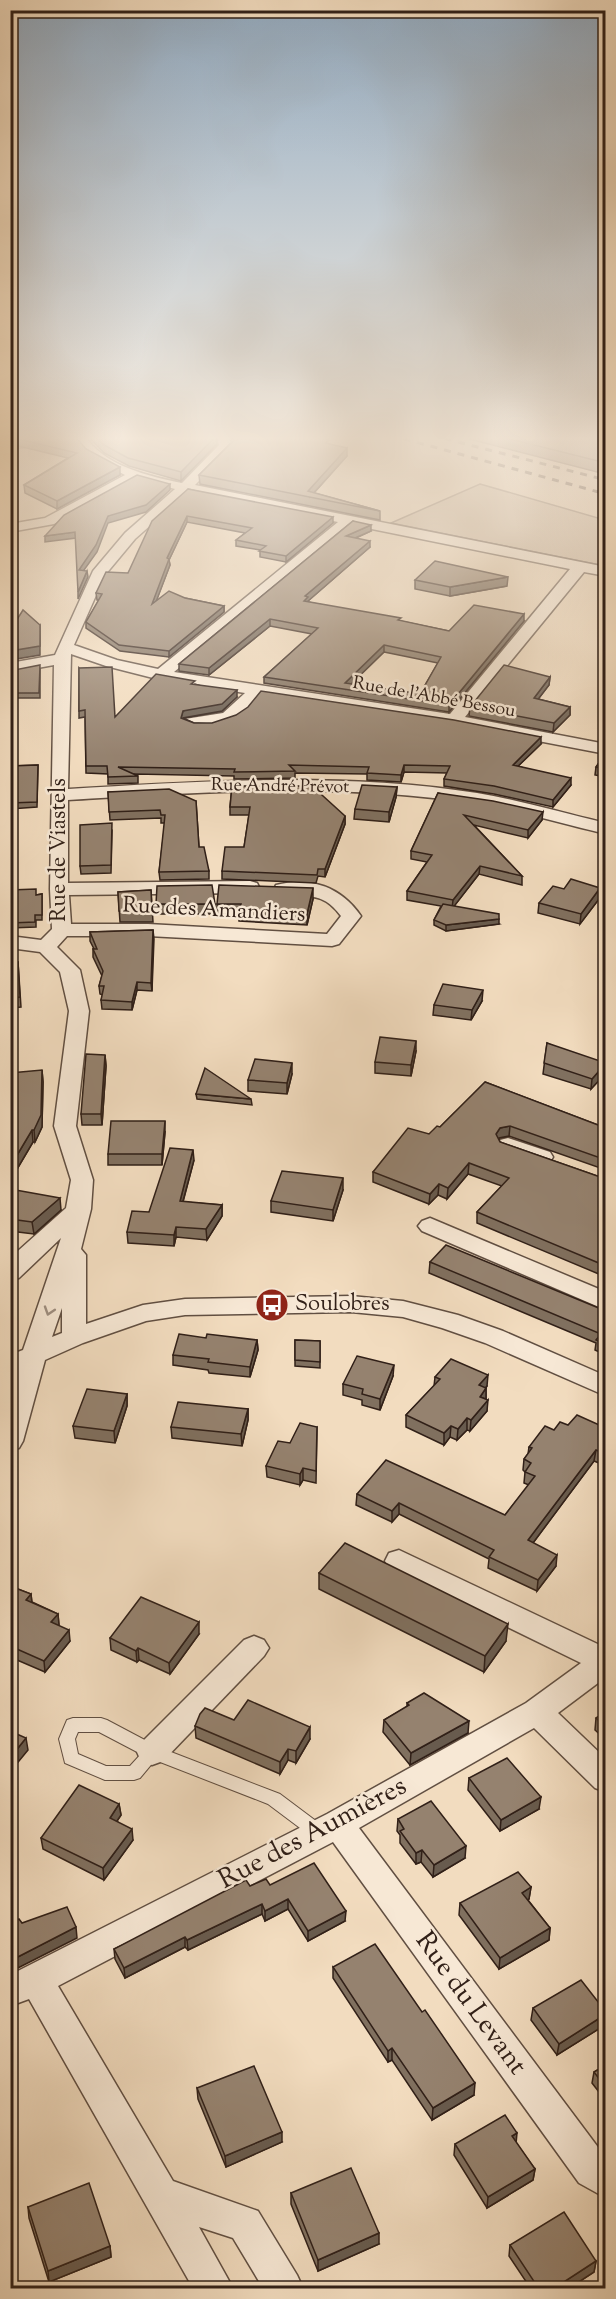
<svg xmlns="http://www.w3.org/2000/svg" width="616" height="2299" font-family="'Sorts Mill Goudy',serif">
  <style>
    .green { fill: #d1bca3; stroke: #816e5e; stroke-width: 1.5 }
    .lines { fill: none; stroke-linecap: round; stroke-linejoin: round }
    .stream { stroke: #7d6a5a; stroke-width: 5 }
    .lane-casing { stroke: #614f42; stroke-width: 2 }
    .street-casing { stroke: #614f42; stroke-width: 3 }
    .lane { fill: #f7e8d5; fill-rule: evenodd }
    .street { fill: #f7e8d5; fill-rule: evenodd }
    .rail { stroke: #312018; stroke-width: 3; stroke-dasharray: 7 7; stroke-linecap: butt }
    .wall { fill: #80705f; stroke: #312018; stroke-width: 1.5; fill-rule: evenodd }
    .shaded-wall { fill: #685b4e; stroke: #312018; stroke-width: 1.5 }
    .building { fill: #95826f; stroke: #312018; stroke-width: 1.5; fill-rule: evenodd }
    .oneway { stroke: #9e8e80 }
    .labels { text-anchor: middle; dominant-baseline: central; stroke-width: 5; stroke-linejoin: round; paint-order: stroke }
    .far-street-label { font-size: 18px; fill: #312018; stroke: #f7e8d5 }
    .street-label { font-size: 22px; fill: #312018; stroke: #f7e8d5 }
    .poi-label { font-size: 22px; fill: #312018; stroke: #f7e8d5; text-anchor: start }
    .near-street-label { font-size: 27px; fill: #312018; stroke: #f7e8d5 }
  </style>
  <rect width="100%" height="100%" fill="#f2dcbf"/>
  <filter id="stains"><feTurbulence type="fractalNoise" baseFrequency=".00333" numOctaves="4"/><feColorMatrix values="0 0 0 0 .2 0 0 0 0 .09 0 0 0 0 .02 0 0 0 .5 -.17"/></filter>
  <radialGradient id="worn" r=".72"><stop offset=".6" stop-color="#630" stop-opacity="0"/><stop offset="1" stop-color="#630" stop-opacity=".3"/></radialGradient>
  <!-- green -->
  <path class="green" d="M480 484 605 520V566L391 523Z"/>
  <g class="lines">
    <!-- stream -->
    <path class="stream" d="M10 448 30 445"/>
    <!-- lane casing -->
    <g class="lane-casing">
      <path id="lane" d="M73 1718H101L107 1720 158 1747 280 1794 324 1827 326 1832 324 1837 318 1839 312 1837 268 1804 155 1760 140 1778 134 1780H105L65 1763 59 1739 67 1720ZM78 1732H99L141 1754 130 1766H106L78 1754 75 1739Z"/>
    </g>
    <!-- street casing -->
    <g class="street-casing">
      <g id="street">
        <path d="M72 435H84C104 466 148 476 182 483L219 445 218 440 212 435H227L233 446 195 485 606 567V576L584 572 465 717 606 744V754L454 725 260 695C255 703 249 711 241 717 230 725 192 735 183 723L185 719 223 713 245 693 161 680 106 666 71 654 68 789C203 781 342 772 477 793 520 800 563 813 606 823V834C563 824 521 811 477 804 343 782 203 792 68 800V883L250 881 257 883 259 887 257 891 250 893 69 895 71 924H148L327 934 341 916C320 888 305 900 276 893L274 889 276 885C311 876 341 887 361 916L339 944 332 946 148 936H67L57 947 80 970 89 1011 76 1126 93 1180 91 1209 81 1249 86 1255V1324L143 1305 185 1299 351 1296 403 1301 458 1315 503 1331 606 1376V1396L485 1343 442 1328 403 1317 351 1312 185 1315 146 1321 83 1343 45 1360 23 1441 19 1448 10 1450V1392L16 1373 10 1375V1355L23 1350 61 1238 19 1278 10 1280V1258L66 1208 71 1180 54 1126 69 1011 60 972 40 952 10 948V936L41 940 52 929 50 889 54 665 10 673V663L55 655 93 571 125 533 175 489 137 479 54 524 10 532V524L45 518 125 475 88 456ZM188 492 338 522 158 669 117 660 74 645 105 575 135 539ZM352 525 570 569 450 714 174 672ZM62 1308V1333L52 1337Z"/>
        <path d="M508 1138 550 1152 553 1157 550 1162 542 1164 500 1150 497 1145 500 1140Z"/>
        <path d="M430 1218 606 1292V1310L422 1231 418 1226 422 1221Z"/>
        <path d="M399 1550 606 1648V1677L558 1713 606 1759V1792L595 1788 534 1728 359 1828 606 2158V2198L579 2183 333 1842 58 1986 173 2181 258 2211 297 2275 303 2288H263L233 2238 199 2227 233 2288H193L29 1999 10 2006V1975L327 1814 526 1703 581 1663 389 1569 385 1561 389 1553Z"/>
        <path d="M254 1636 264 1640 269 1648 264 1656 163 1761 152 1765 141 1761 137 1752 141 1743 244 1640Z"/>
      </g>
    </g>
    <!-- lane -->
    <use href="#lane" class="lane"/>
    <!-- street -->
    <use href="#street" class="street"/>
    <!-- rail -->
    <g class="rail">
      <path d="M390 435 606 494"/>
      <path d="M431 435 606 480"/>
    </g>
  </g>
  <!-- wall -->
  <g class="wall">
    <path d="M10 435 86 449 120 475 57 509 25 493 24 485 68 458 10 444Z"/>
    <path d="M87 435H215L217 444 181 481 129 466 104 453Z"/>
    <path d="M228 435H308L329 444 347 456 314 493 380 511V520L200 484 199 475 232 442Z"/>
    <path d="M454 435H606V470L601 473Z"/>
    <path d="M188 489 333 523 286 562 260 557V550L236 546V540L245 533 187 522 169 560 170 565 156 601 185 598 224 606V612L169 657 120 651 86 628V622L99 600H97L96 593 128 573Z"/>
    <path d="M353 521 371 531 356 538 370 547 308 601V602L449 631 524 621 449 712 264 683V677L312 634 270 626 209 675 179 671V664ZM384 652 438 663 420 694 351 684Z"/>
    <path d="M415 580 507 586 450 596 415 589Z"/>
    <path d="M79 668 115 717 195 684 237 697 222 711 183 718 194 723 541 744 518 766 571 785 553 807 494 794 444 786V779L447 773 404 772 401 782 367 780V774L295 773V778L234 779V776L135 774 138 776V783L108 784V774L86 773 85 717 79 718Z"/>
    <path d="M40 670V698H14L15 706 10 763V697H14L13 693Z"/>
    <path d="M550 677 549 685 538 699 570 707V715L553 732 469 716 470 707Z"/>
    <path d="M606 753V777L595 775 596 767Z"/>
    <path d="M38 765 37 807 10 809V766Z"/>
    <path d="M232 786 345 816V824L325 877 318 876 316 883 222 879V871L244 847 249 815H230V807Z"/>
    <path d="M397 787 396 797 389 822 354 819 355 809Z"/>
    <path d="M108 792 196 801 199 847 209 871V879L160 880 159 872 165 823H161V818L110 820Z"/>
    <path d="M438 793 542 820 528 838 474 825 522 876V885L479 874 454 906 499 924 446 931 434 925V920L441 906 407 900V891L427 862 411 859V851Z"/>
    <path d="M606 804V815L603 814 604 806Z"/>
    <path d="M112 831 111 873 81 874 80 866Z"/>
    <path d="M564 889 599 899 580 924 538 913 539 903Z"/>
    <path d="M10 890 36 895 42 894V920H36V927L10 928Z"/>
    <path d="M151 890 153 922H120L118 892Z"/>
    <path d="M313 899 307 925 239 921V914H217V904Z"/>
    <path d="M156 904H215L216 914H156Z"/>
    <path d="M153 930 152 991 137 990 132 1010 102 1009 101 1000 103 995 100 994 99 986 102 976 93 957V949H94L90 941V932Z"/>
    <path d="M18 962 21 1007 10 1008V963Z"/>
    <path d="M482 1001 471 1020 433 1015 434 1005Z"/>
    <path d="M547 1043 605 1074 591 1089 543 1074Z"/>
    <path d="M416 1051 411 1076 375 1073V1062Z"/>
    <path d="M105 1055 106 1066 102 1125H82L81 1114Z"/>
    <path d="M42 1070 43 1082 42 1127 35 1142H33L10 1181Z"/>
    <path d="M292 1074 287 1094 248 1091V1080Z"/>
    <path d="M485 1082 606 1128V1170L509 1136 499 1138V1139L500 1142 606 1179V1277L477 1223V1212L502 1186 468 1174 447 1199 438 1195 429 1204 373 1182V1172L440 1127Z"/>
    <path d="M196 1094 251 1099 252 1105 197 1099Z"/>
    <path d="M165 1132 162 1165H108V1154Z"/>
    <path d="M194 1160 183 1202 222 1205V1216L207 1240 176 1237 174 1246 128 1243 127 1232 149 1212Z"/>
    <path d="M10 1189 61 1210 34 1234 10 1231Z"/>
    <path d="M343 1190 333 1221 271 1212V1201Z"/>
    <path d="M430 1262 606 1311V1355L595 1350 596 1343 429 1273Z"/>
    <path d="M206 1338 257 1340 258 1350 250 1377 209 1373 208 1370 173 1365V1355Z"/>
    <path d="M295 1340 320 1341V1368L295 1366Z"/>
    <path d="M393 1376 380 1410 362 1405V1400L343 1395V1384Z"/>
    <path d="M435 1377 487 1386 486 1388V1399L487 1411 470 1431 467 1430 457 1440 450 1437 444 1445 406 1427V1415L434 1386Z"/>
    <path d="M127 1394V1406L115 1443 75 1438 73 1426Z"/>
    <path d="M248 1409V1420L242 1446 172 1438 171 1427Z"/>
    <path d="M568 1425 606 1428V1455L599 1463 594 1461 533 1543 556 1566 537 1591 488 1568 489 1559 399 1514 392 1522 356 1505 357 1494 505 1515 529 1485 524 1483 525 1472 523 1470 524 1459 528 1454 529 1447 554 1430Z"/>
    <path d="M317 1427 316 1483 303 1480 300 1485 267 1477 266 1466 290 1443Z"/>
    <path d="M319 1573 506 1641 484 1672 319 1589Z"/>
    <path d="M10 1586 31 1594 32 1602 58 1614 59 1626 70 1641 45 1672 10 1657Z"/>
    <path d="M199 1634 170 1674 139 1660 137 1662 111 1650 110 1638Z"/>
    <path d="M407 1703 468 1733 410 1765 383 1732 384 1720 407 1707Z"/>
    <path d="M606 1712V1740L595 1730 596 1718Z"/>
    <path d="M234 1720 310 1739 296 1763 288 1760 280 1774 196 1738 195 1726Z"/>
    <path d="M469 1778 539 1809 500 1831 468 1790Z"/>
    <path d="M119 1804 121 1815 117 1821 133 1840 104 1880 43 1849 41 1838Z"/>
    <path d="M398 1819 465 1858 433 1877 421 1862 416 1864 400 1843V1835L397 1831Z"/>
    <path d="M270 1885 345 1921 308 1941 288 1909 265 1921 262 1914 188 1950 185 1947 125 1978 115 1959 114 1949 250 1886Z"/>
    <path d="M531 1887 529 1899 528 1900 550 1928 549 1940 499 1969 459 1915 460 1903Z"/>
    <path d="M333 1967 474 2095 432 2120 392 2060 388 2062 333 1978Z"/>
    <path d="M533 2008 606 2012 605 2025 557 2055 531 2020Z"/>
    <path d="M606 2065V2101L592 2083 594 2072Z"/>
    <path d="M197 2088 282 2142 226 2167 198 2099Z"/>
    <path d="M516 2143 535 2169 533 2180 487 2208 454 2155 455 2144Z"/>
    <path d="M291 2193 379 2244 318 2271 291 2204Z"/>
    <path d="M28 2207 110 2246 111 2257 49 2282 29 2218Z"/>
    <path d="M510 2245 596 2261 594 2272 568 2289H531L509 2256Z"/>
  </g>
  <!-- shaded-wall -->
  <g class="shaded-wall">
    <path d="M216 436 217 444 181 481V472Z"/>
    <path d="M347 448V456L310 497 308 491Z"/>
    <path d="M606 460V470L601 473 602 462Z"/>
    <path d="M120 467V475L57 509V501Z"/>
    <path d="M170 484V490L146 512 108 523 97 552 79 577V570L108 516Z"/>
    <path d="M187 516V522L169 560 170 565 153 610 152 604 167 558Z"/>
    <path d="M333 517V523L286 562V556Z"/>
    <path d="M371 525V531L346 542V536Z"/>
    <path d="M75 532 76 538 45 542V536Z"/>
    <path d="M370 541V547L308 601V604L304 601 305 596Z"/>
    <path d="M87 571 88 577 78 599V592Z"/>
    <path d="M508 577 507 586 450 596V587Z"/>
    <path d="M224 606V612L169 657V651Z"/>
    <path d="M524 614V621L449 712V705Z"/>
    <path d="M270 619V626L209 675V668Z"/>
    <path d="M40 625V655L10 660V651Z"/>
    <path d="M384 645V652L346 689 345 683Z"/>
    <path d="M550 677 549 685 533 706 534 698Z"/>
    <path d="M237 690V697L222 711 183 718 182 725 181 718 183 711Z"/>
    <path d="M14 697 15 706 11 763 10 750Z"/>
    <path d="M570 707V715L553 732 554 723Z"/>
    <path d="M541 737V744L512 772 513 765Z"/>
    <path d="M404 765V772L401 782V775Z"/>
    <path d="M571 778V785L553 807V800Z"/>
    <path d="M397 787 396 797 389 822V812Z"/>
    <path d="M543 812 542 820 528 838V830Z"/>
    <path d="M345 816V824L325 877V869Z"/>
    <path d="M480 866 479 874 452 909 453 900Z"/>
    <path d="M313 888V899L307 925V914Z"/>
    <path d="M600 888 599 899 580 924 581 914Z"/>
    <path d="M499 919V924L446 931V925Z"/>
    <path d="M153 930 154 939 152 991 151 983Z"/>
    <path d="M137 982V990L132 1010V1002Z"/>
    <path d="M483 990 482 1001 471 1020 472 1010Z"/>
    <path d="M416 1041V1051L411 1076V1065Z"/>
    <path d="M105 1055 106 1066 102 1125 101 1114Z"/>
    <path d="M292 1063V1074L287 1094V1083Z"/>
    <path d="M606 1063 605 1074 591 1089 592 1079Z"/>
    <path d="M42 1070 43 1082 42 1127 35 1142 34 1130Z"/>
    <path d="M165 1121V1132L162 1165V1154Z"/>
    <path d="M510 1126 509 1136 499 1138 495 1144 496 1134 500 1128Z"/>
    <path d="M32 1130 33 1142 10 1181V1167Z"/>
    <path d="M193 1150 194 1160 180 1212V1201Z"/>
    <path d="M469 1163 468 1174 447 1199 448 1188Z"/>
    <path d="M343 1178V1190L333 1221V1210Z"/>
    <path d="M439 1184 438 1195 429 1204 430 1194Z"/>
    <path d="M60 1198 61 1210 34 1234 32 1222Z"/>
    <path d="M222 1205V1216L207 1240 206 1229Z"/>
    <path d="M176 1227V1237L174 1246V1235Z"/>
    <path d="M257 1340 258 1350 250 1377V1367Z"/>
    <path d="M394 1365 393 1376 380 1410V1399Z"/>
    <path d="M488 1375 487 1386 478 1396 479 1385Z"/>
    <path d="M486 1388V1399L480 1397Z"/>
    <path d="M127 1394V1406L115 1443 114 1431Z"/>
    <path d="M488 1400 487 1411 470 1431 471 1420Z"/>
    <path d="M248 1409V1420L242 1446 241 1434Z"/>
    <path d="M467 1418V1430L457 1440 458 1429Z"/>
    <path d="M451 1426 450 1437 444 1445V1433Z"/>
    <path d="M606 1446V1455L599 1463 601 1452Z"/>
    <path d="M596 1450 594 1461 527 1551 528 1540Z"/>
    <path d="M303 1468V1480L300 1485V1474Z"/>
    <path d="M399 1503V1514L392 1522V1511Z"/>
    <path d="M557 1555 556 1566 537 1591 538 1580Z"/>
    <path d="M31 1594 32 1605 26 1600Z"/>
    <path d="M58 1614 59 1625 53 1633 51 1622Z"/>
    <path d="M199 1622V1634L170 1674 169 1663Z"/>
    <path d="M508 1624 506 1641 484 1672 485 1656Z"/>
    <path d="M69 1630 70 1641 45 1672 44 1661Z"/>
    <path d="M138 1648 139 1660 137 1662 136 1651Z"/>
    <path d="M469 1721 468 1733 410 1765 411 1753Z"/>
    <path d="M310 1727V1739L296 1763V1751Z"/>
    <path d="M26 1738 28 1750 10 1772V1758Z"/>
    <path d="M288 1749V1760L280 1774V1762Z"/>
    <path d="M541 1797 539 1809 500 1831 501 1820Z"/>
    <path d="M119 1804 121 1815 111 1830 110 1818Z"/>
    <path d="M132 1829 133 1840 104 1880 103 1868Z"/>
    <path d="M466 1846 465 1858 433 1877 434 1865Z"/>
    <path d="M422 1850 421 1862 416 1864V1853Z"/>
    <path d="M531 1887 529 1899 521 1904 522 1893Z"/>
    <path d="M288 1899V1909L265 1921V1911Z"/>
    <path d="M262 1904V1914L188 1950 187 1940Z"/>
    <path d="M346 1911 345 1921 308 1941V1931Z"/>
    <path d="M76 1927 77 1938 10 1972V1961Z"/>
    <path d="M550 1928 549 1940 499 1969 500 1958Z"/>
    <path d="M185 1937V1947L125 1978 124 1968Z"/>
    <path d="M606 2014 605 2025 557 2055 559 2044Z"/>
    <path d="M392 2048V2060L388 2062V2051Z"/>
    <path d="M475 2083 474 2095 432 2120 433 2108Z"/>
    <path d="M282 2132V2142L226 2167 225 2156Z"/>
    <path d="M517 2133 516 2144 512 2136Z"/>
    <path d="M535 2169 533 2180 487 2208 488 2197Z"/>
    <path d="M379 2233V2244L318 2271V2260Z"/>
    <path d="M110 2246 111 2257 49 2282 48 2271Z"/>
    <path d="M596 2261 594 2272 568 2289H553Z"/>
  </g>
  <!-- building -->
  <g class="building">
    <path d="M10 435H74L86 449 120 467 57 501 24 485 77 453 10 437Z"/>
    <path d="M94 435H215L216 436 181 472 128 458 104 445Z"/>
    <path d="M232 435H308L329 440 325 443 347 448 308 491 380 511 199 475 234 440Z"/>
    <path d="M494 435H606V460L602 462Z"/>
    <path d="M137 475 170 484 146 505 108 516 96 545 79 570 87 571 78 592 75 532 45 536 64 515Z"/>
    <path d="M188 489 333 517 286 556 259 551 266 546 236 540 252 528 187 516 167 558 169 559 152 604 169 591 185 598 224 606 169 651 119 645 86 622 102 594 96 593 106 572 128 573 152 521Z"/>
    <path d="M353 521 371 525 346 536 370 541 305 596 308 597 304 601 401 618 398 620 449 631 474 605 524 614 449 705 264 677 318 628 270 619 209 668 179 664ZM384 645 441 657 420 694 345 683Z"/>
    <path d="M435 561 508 577 450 587 415 580Z"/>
    <path d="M10 608 18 618 23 610 40 625V646L10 651Z"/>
    <path d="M40 665 39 693H13L14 670Z"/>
    <path d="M504 665 550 677 534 698 570 707 554 723 470 707Z"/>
    <path d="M112 667 115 717 156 674 195 681 191 684 237 690 222 704 183 711 181 718 194 723H212L236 715 248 707 261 691 454 720 541 737 513 765 571 778 553 800 494 786 444 779 450 766 404 765 401 775 367 773 369 767 289 765 295 771 234 772 235 769 118 767 138 776 108 777 107 766H86L85 710 79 711V668Z"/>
    <path d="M10 697H14L10 750Z"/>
    <path d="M606 753V769L596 767Z"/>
    <path d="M38 765 37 802 10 803V766Z"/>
    <path d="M362 785 397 787 389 812 355 809Z"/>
    <path d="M232 786H312L345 816 325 869H318L317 875 222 871 225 847H244L250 807H230Z"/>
    <path d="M169 789 196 801 199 847H204L209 871 159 872 165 815H161L160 810 109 812 108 792Z"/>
    <path d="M438 793 493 801 543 812 528 830 464 815 522 876 480 866 453 900 407 891 432 855 411 851Z"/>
    <path d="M112 823 111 865 80 866V825Z"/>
    <path d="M571 879 600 888 581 914 539 903 553 886 564 889Z"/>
    <path d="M212 885 215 904H156L157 886Z"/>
    <path d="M219 885 313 888 307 914 239 910 241 904H217Z"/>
    <path d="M36 889V895L42 894V915H35V922L10 923V890Z"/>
    <path d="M151 890 152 912 119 911 118 892Z"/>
    <path d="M443 904 499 914V919L446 925 434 920Z"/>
    <path d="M153 930 151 983 137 982 132 1002 101 1000 104 986H99L103 971 93 949H97L90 932Z"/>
    <path d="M18 962 20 997 10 998V963Z"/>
    <path d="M443 984 483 990 472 1010 434 1005Z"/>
    <path d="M380 1037 416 1041 411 1065 375 1062Z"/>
    <path d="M547 1043 606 1063 592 1079 544 1063Z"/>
    <path d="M86 1054 105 1055 101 1114H81Z"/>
    <path d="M255 1059 292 1063 287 1083 248 1080Z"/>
    <path d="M205 1068 251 1099 196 1094Z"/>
    <path d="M42 1070 41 1115 34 1130H32L10 1167V1073Z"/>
    <path d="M485 1082 606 1128V1160L510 1126 500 1128 496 1134 500 1142 606 1179V1266L477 1212 509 1178 469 1163 448 1188 439 1184 430 1194 373 1172 408 1128 429 1134 437 1126 440 1127Z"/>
    <path d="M111 1121H165L162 1154H108Z"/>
    <path d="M170 1148 193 1150 180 1201 222 1205 206 1229 176 1227 174 1235 127 1232 132 1211 149 1212Z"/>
    <path d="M282 1171 343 1178 333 1210 271 1201Z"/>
    <path d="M10 1189 60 1198 32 1222 10 1219Z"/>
    <path d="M446 1245 606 1311V1344L596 1340 601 1334 430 1262Z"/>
    <path d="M179 1334 206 1338 207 1334 257 1340 250 1367 208 1362 209 1359 173 1355Z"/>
    <path d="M295 1340 320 1341V1362L295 1360Z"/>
    <path d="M357 1356 394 1365 380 1399 362 1394 363 1389 343 1384Z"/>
    <path d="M451 1359 488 1375 479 1385 486 1388 480 1397 488 1400 471 1420 467 1418 458 1429 451 1426 444 1433 406 1415 440 1379 435 1377Z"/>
    <path d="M87 1389 127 1394 114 1431 73 1426Z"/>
    <path d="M178 1402 248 1409 241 1434 171 1427Z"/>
    <path d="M577 1415 606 1428V1446L601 1452 596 1450 528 1540 557 1555 538 1580 489 1557 494 1550 399 1503 392 1511 357 1494 386 1460 505 1515 535 1476 525 1472 531 1463 524 1459 532 1448 529 1447 545 1426 554 1430 560 1422 568 1425Z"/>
    <path d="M300 1423 317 1427 316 1471 303 1468 300 1474 266 1466 278 1441 290 1443Z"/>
    <path d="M345 1543 508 1624 485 1656 319 1573Z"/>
    <path d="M10 1586 31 1594 26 1600 58 1614 51 1622 69 1630 44 1661 10 1646Z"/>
    <path d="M141 1597 199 1622 169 1663 138 1648 136 1651 110 1638Z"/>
    <path d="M424 1693 469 1721 411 1753 384 1720 409 1705 407 1703Z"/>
    <path d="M248 1700 310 1727 296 1751 288 1749 280 1762 195 1726 200 1714 205 1708 234 1720Z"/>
    <path d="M606 1712V1727L596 1718Z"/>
    <path d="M10 1731 26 1738 10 1758Z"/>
    <path d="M507 1758 541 1797 501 1820 469 1778Z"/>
    <path d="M79 1785 119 1804 110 1818 132 1829 103 1868 41 1838Z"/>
    <path d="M431 1801 466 1846 434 1865 422 1850 416 1853 400 1831 404 1829 398 1819Z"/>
    <path d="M314 1863 346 1911 308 1931 288 1899 265 1911 262 1904 187 1940 185 1937 124 1968 114 1949 246 1880 250 1886 266 1879 270 1885Z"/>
    <path d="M518 1872 531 1887 522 1893 550 1928 500 1958 460 1903Z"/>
    <path d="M67 1907 76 1927 10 1961V1923L19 1919 22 1923Z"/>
    <path d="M375 1944 422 2012 425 2010 475 2083 433 2108 392 2048 388 2051 333 1967Z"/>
    <path d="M581 1980 606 2012V2014L559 2044 533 2008Z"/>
    <path d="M606 2065V2088L594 2072Z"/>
    <path d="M254 2066 282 2132 225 2156 197 2088Z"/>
    <path d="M505 2115 517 2133 512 2136 535 2169 488 2197 455 2144Z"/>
    <path d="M351 2168 379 2233 318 2260 291 2193Z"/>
    <path d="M89 2183 110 2246 48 2271 28 2207Z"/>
    <path d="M564 2212 596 2261 553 2289H539L510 2245Z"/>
  </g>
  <!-- one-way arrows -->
  <defs><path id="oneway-chevron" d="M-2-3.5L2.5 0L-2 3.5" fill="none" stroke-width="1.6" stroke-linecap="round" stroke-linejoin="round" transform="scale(1.5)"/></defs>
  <use class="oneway" href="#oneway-chevron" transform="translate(49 1311) rotate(108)"/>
  <!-- sky -->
  <linearGradient id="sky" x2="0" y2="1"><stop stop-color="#91aac1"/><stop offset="0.58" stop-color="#f9efe2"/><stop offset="1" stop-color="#f9efe2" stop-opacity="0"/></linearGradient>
  <rect width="616" height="756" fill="url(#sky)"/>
  <!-- icons -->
  <defs>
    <g id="bus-disc" transform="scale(1.725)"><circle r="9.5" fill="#8f2418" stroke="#f7e8d5"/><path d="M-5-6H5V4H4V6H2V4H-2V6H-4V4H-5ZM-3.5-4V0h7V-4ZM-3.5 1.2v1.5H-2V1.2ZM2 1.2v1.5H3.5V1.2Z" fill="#fff"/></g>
  </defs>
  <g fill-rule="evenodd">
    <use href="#bus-disc" x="272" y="1305"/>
  </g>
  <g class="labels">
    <!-- far-street labels -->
    <g class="far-street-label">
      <text transform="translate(434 698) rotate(10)">Rue de l'Abbé Bessou</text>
      <text transform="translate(280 787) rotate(1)">Rue André Prévot</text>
    </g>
    <!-- street labels -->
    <g class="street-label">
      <text transform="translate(60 850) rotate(-90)">Rue de Viastels</text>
      <text transform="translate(214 911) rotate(3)">Rue des Amandiers</text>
    </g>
    <!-- poi labels -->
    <g class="poi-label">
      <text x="295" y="1305">Soulobres</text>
    </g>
    <!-- near-street labels -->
    <g class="near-street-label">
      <text transform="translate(313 1834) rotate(-28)">Rue des Aumières</text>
      <text transform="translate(470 2004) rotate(54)">Rue du Levant</text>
    </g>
  </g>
  <!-- margin -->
  <rect width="616" height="2299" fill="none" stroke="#f2dcbf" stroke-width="36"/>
  <rect x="12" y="12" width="592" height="2275" fill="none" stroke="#312018" stroke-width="3"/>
  <rect x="18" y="18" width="580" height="2263" fill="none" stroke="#312018" stroke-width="1.5"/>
  <rect width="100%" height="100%" filter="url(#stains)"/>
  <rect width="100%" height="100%" fill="url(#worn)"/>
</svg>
